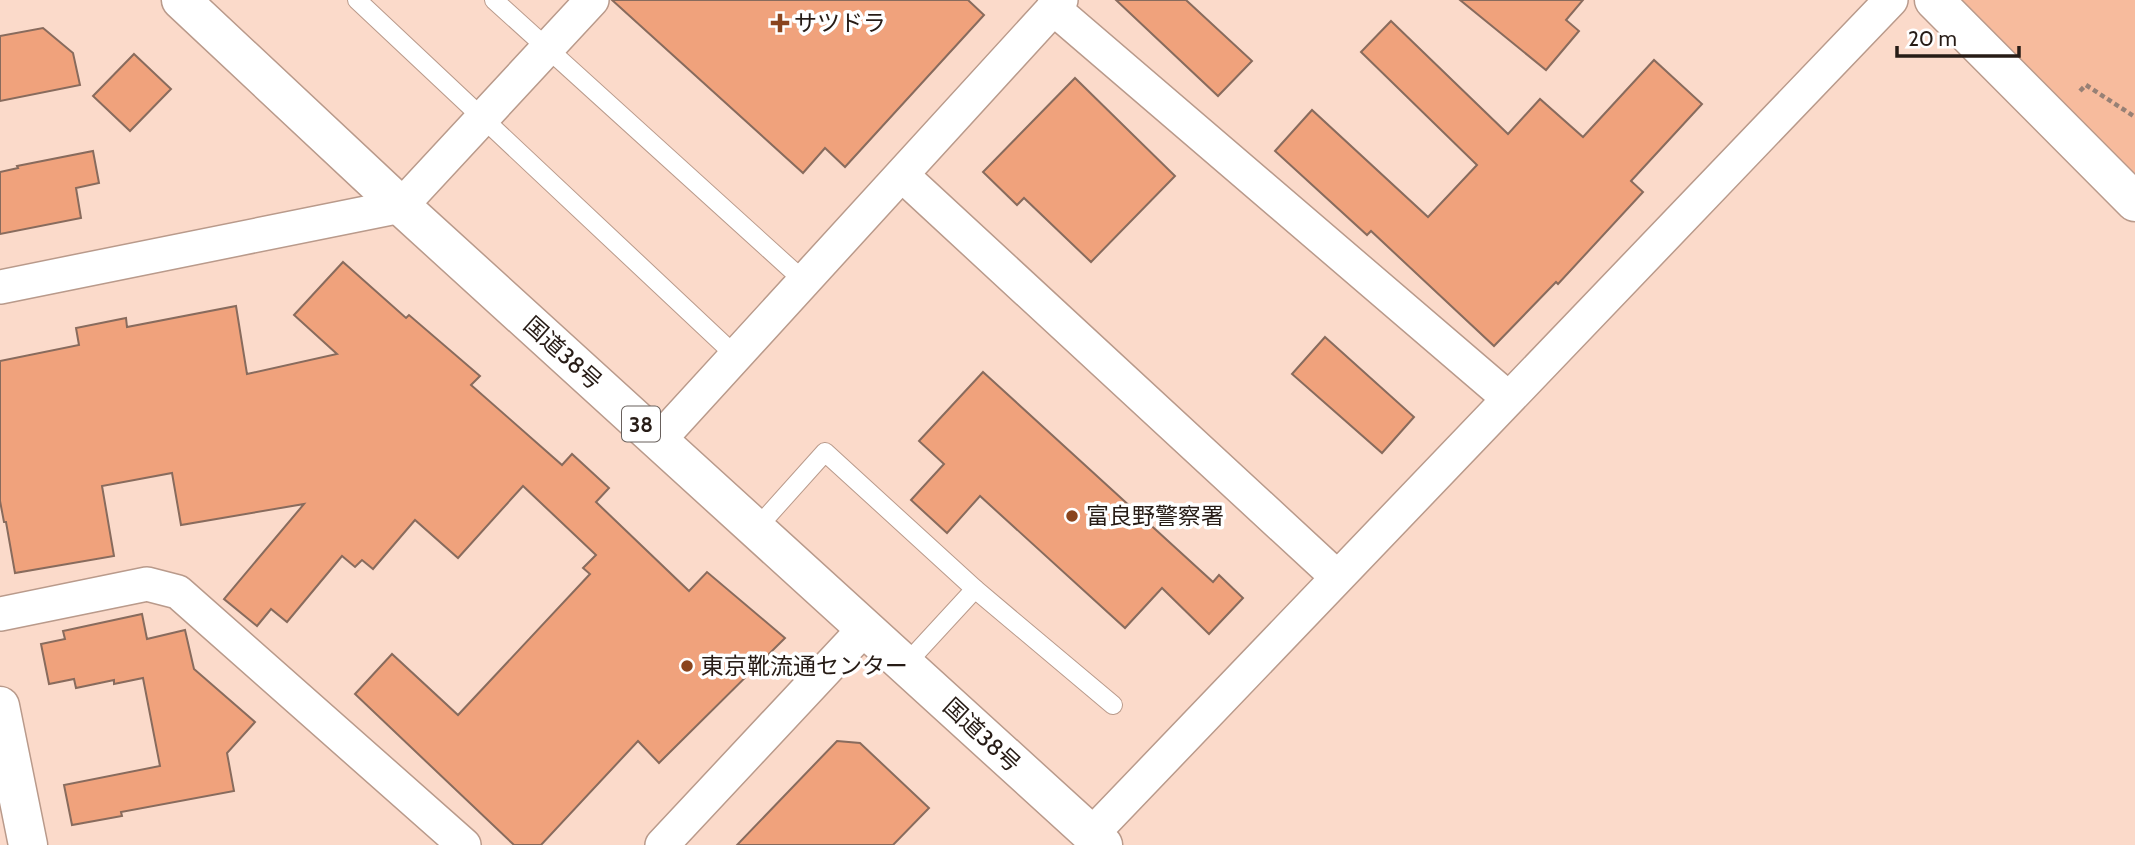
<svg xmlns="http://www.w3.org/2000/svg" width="2135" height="845" font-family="Cabin,'Noto Sans JP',sans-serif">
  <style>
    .green { fill: #f7bb9d }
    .building { fill: #f0a27c; stroke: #886b5d; stroke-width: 2 }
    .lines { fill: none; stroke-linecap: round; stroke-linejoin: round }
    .service-casing { stroke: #b99a8b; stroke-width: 20 }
    .minor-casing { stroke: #b99a8b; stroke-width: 36 }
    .tertiary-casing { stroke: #b99a8b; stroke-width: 41 }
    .trunk-casing { stroke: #b99a8b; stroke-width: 41 }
    .path { stroke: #978075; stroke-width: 4.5; stroke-dasharray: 5 3.5; stroke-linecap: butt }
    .service { stroke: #fff; stroke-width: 18 }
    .minor { stroke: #fff; stroke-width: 33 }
    .tertiary { stroke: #fff; stroke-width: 38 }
    .trunk { stroke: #fff; stroke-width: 38 }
    .poi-dot { fill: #8a441d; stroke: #fff; stroke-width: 2.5 }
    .labels { text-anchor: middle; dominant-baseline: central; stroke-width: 7; stroke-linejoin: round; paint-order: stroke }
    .shield { fill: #fff; stroke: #68605c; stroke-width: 2 }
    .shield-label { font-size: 21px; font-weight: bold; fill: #271c16 }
    .poi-label { font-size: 23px; fill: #271c16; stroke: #fff; text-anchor: start }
    .street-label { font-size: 23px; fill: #271c16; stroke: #fff }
  </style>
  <rect width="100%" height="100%" fill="#fbdaca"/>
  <!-- green -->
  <path class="green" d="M1934 0H2135V202Z"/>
  <!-- building -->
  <g class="building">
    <path d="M612 0H968L984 15 845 167 825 148 803 173Z"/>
    <path d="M1116 0H1186L1252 61 1218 96Z"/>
    <path d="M1460 0H1583L1566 20 1579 31 1546 70Z"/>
    <path d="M1391 21 1508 134 1540 99 1583 137 1654 60 1702 104 1631 181 1643 192 1558 284 1556 282 1494 346 1371 231 1367 235 1275 151 1312 110 1428 217 1477 165 1361 52Z"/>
    <path d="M43 28 73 53 80 85 0 101V36Z"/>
    <path d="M134 54 171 89 130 131 93 96Z"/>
    <path d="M1075 78 1175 176 1091 262 1024 198 1017 205 983 172Z"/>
    <path d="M93 151 99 183 76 188 81 218 0 234V172L18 168 17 166Z"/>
    <path d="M343 262 406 318 409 315 480 376 471 385 562 465 572 454 609 488 596 502 689 591 707 572 785 638 659 763 638 741 541 845H514L355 694 392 654 458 715 590 574 583 568 596 555 523 486 458 558 415 520 373 569 362 560 355 567 342 556 287 622 271 609 257 626 224 599 304 504 181 525 172 473 102 486 114 556 15 573 6 522H4L0 501V361L79 345 76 328 126 318 127 327 236 306 247 374 337 354 294 315Z"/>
    <path d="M1325 337 1414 417 1382 453 1292 374Z"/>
    <path d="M983 372 1213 582 1219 575 1243 598 1209 634 1162 588 1125 628 980 496 947 533 911 500 944 464 919 441Z"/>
    <path d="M142 614 147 639 185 630 194 669 255 722 227 753 234 791 121 812 122 816 72 825 64 785 160 766 143 678 114 684V680L76 688 74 679 49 684 41 644 65 639 63 631Z"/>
    <path d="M837 741 860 743 929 808 893 845H737Z"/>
  </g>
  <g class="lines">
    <!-- service casing -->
    <g class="service-casing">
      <g id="service">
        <path d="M357 0 737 357"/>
        <path d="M494 0 804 281"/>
        <path d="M756 529 825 452 975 589 905 665"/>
        <path d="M975 589 1113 705"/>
      </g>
    </g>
    <!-- minor casing -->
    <g class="minor-casing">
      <g id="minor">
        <path d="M1053 8 1508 398"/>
        <path d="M902 175 1337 577"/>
        <path d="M0 287 401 206 592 0"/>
        <path d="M659 440 1061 0"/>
        <path d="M0 614 147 584 178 592 464 845"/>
        <path d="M1091 835 1891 0"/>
        <path d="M662 845 865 628"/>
      </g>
    </g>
    <!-- tertiary casing -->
    <g class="tertiary-casing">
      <g id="tertiary">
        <path d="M1934 0 2135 202"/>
        <path d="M0 706 28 845"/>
      </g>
    </g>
    <!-- trunk casing -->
    <g class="trunk-casing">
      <path id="trunk" d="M181 0 401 206 1103 845"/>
    </g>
    <!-- path -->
    <path class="path" d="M2080 91 2086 85 2135 117"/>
    <!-- service -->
    <use href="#service" class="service"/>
    <!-- minor -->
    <use href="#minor" class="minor"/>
    <!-- tertiary -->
    <use href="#tertiary" class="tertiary"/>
    <!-- trunk -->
    <use href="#trunk" class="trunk"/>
  </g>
  <!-- markers -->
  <g class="poi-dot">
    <path d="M776.5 12.5h7v7h7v7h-7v7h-7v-7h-7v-7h7z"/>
    <circle cx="1072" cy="516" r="7"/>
    <circle cx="687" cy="666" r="7"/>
  </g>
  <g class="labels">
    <!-- shield labels -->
    <rect class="shield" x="622" y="406.5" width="38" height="35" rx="5"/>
    <g class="shield-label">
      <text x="641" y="424">38</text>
    </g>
    <!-- poi labels -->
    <g class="poi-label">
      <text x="794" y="23">サツドラ</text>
      <text x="1086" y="516">富良野警察署</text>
      <text x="701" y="666">東京靴流通センター</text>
    </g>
    <!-- street labels -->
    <g class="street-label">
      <text transform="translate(563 353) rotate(42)">国道38号</text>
      <text transform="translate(982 735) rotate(43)">国道38号</text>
    </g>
  </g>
  <!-- scale -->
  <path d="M1897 46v10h122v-10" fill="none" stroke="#271c16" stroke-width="3.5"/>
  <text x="1908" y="46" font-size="21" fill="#271c16" stroke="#ffffff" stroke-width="5" paint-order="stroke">20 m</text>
</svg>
